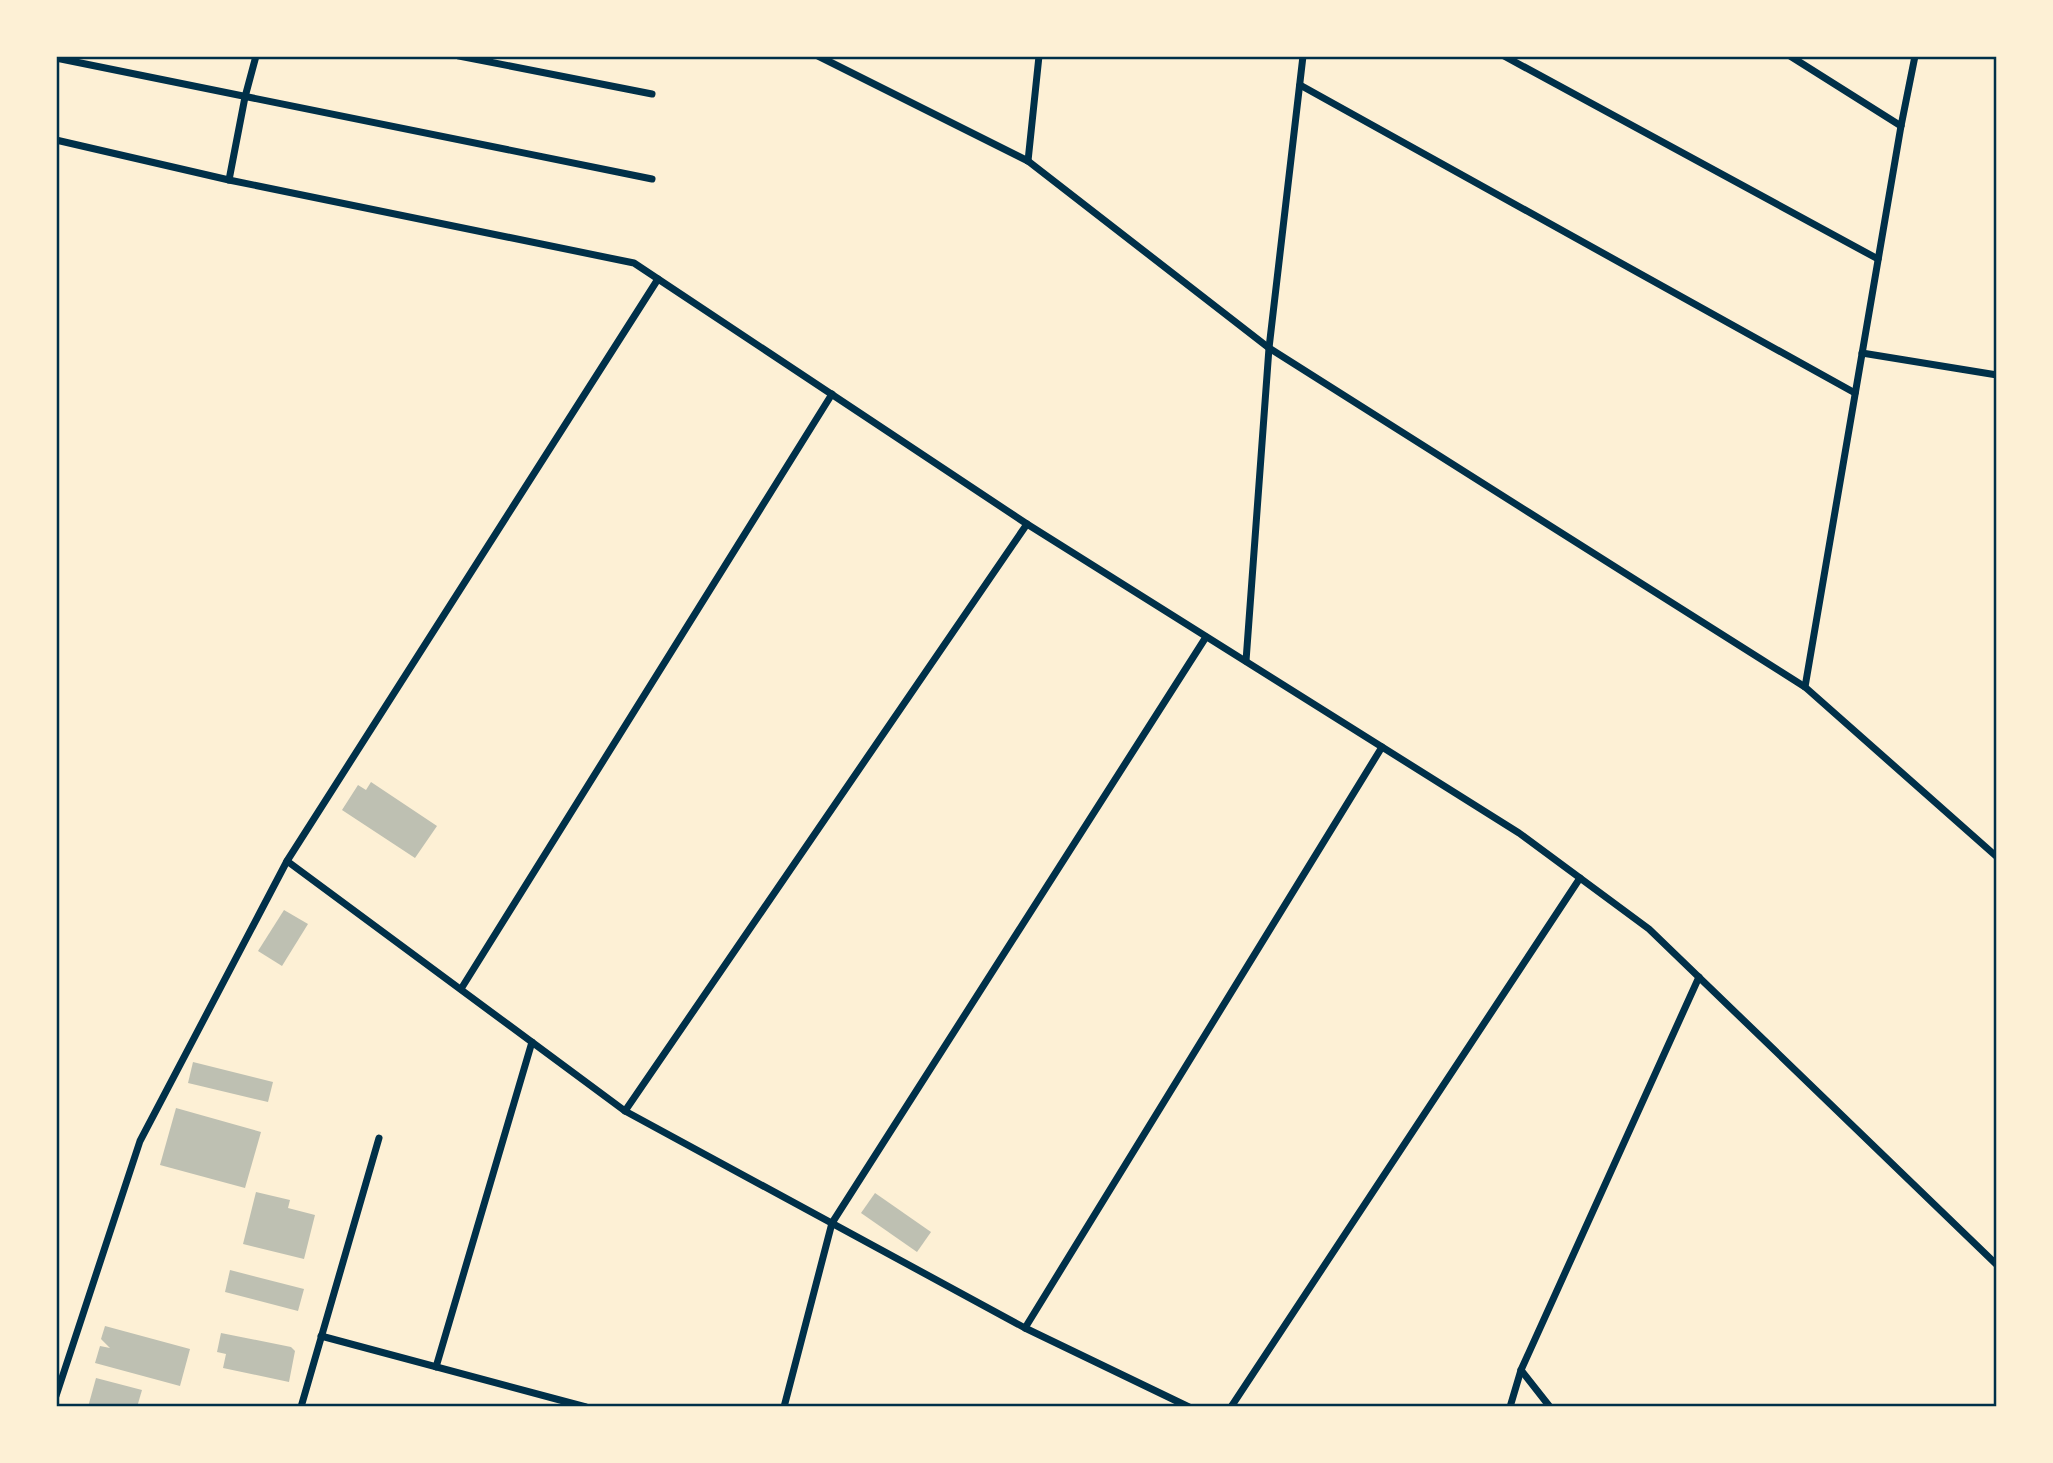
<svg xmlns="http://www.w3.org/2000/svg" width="2053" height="1463" font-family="Lato,sans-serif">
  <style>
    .building { fill: #bec0b2 }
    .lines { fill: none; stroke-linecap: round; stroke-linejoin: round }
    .minor { stroke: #003049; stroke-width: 7 }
    .neatline { fill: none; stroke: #003049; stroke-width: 2.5 }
  </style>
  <rect width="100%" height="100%" fill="#fdf0d5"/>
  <!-- building -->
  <g class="building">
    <path d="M371 782 437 826 415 858 342 810 358 785 366 790Z"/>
    <path d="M284 910 308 924 282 966 258 951Z"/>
    <path d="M193 1062 273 1082 268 1102 188 1083Z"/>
    <path d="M176 1108 261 1132 245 1188 160 1165Z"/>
    <path d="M256 1192 290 1200 288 1208 315 1215 304 1259 243 1244Z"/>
    <path d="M875 1193 931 1232 917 1252 861 1213Z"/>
    <path d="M230 1270 304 1289 298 1311 225 1292Z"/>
    <path d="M105 1326 190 1349 180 1386 95 1363 100 1346 110 1348 101 1339Z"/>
    <path d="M221 1333 291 1347 295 1351 289 1382 223 1368 226 1354 217 1352Z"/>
    <path d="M96 1378 142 1390 137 1407H88Z"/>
  </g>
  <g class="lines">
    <!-- minor -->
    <g class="minor">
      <path d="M459 56 652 94"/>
      <path d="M818 56 1028 161 1269 348 1805 687 1997 857"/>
      <path d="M1504 56 1878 259"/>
      <path d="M1790 56 1901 126"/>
      <path d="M56 58 652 179"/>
      <path d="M1300 85 1855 393"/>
      <path d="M56 140 229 180 634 263 1027 524 1519 833 1649 929 1997 1265"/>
      <path d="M1028 161 1039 56"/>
      <path d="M229 180 245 97 256 56"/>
      <path d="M1862 353 1997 375"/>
      <path d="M1246 661 1269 348 1303 56"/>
      <path d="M1805 687 1901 126 1915 56"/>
      <path d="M287 861 625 1111 1025 1328 1189 1407"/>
      <path d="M461 989 832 394"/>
      <path d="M625 1111 1027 524"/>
      <path d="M1025 1328 1382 747"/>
      <path d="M321 1336 586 1407"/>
      <path d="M436 1367 532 1042"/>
      <path d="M1521 1370 1550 1407"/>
      <path d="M56 1396 140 1141 287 861 658 279"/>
      <path d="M301 1407 379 1138"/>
      <path d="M784 1407 832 1223 1206 637"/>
      <path d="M1231 1407 1580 878"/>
      <path d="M1510 1407 1521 1370 1699 977"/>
    </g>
  </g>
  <!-- border -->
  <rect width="2053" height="1463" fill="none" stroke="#fdf0d5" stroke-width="116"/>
  <rect x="58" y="58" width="1937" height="1347" class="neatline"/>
</svg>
